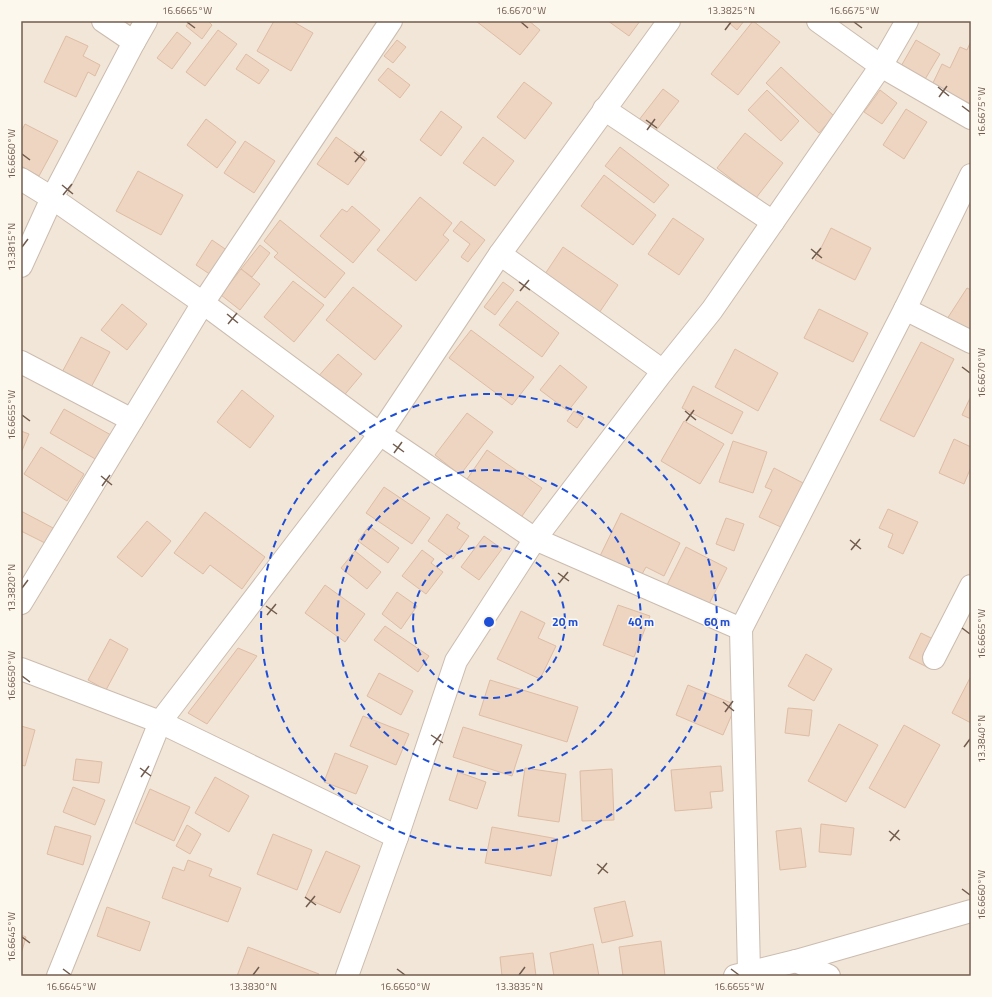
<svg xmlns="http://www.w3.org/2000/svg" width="992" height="997" font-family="'Titillium Web',sans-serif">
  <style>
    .residential { fill: #f1e6d7 }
    .building { fill: #edd5c2; stroke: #dfbca4 }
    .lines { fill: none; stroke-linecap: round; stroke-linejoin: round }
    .street-casing { stroke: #ccbcaf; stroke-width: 24 }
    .street { stroke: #fff; stroke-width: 22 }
    .ticks { fill: none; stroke: #725c4e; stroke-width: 1.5 }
    .ring { fill: none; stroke: #1d4ed8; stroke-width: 2; stroke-dasharray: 7 5 }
    .centre { fill: #1d4ed8; stroke: #fdf8ee; stroke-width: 2 }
    .ring-label { font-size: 12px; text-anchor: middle; font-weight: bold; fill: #1d4ed8; stroke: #fdf8ee; stroke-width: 3; stroke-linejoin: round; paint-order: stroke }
    .neatline { fill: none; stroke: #725c4e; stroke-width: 1.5 }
    .ticks-label { font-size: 10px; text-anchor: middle; fill: #725c4e }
  </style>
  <rect width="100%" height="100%" fill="#faf4e8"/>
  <!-- residential -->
  <rect class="residential" x="21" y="21" width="950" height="955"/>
  <!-- building -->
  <g class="building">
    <path d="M190 21H208L212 25 202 39 186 26Z"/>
    <path d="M274 21H292L313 33 291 71 257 51Z"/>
    <path d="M476 21H529L540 30 520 55Z"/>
    <path d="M608 21H640L629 36Z"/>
    <path d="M727 21H744L737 30Z"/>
    <path d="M753 21 780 42 738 95 711 74Z"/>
    <path d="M218 30 237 44 205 86 186 72Z"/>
    <path d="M177 32 191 43 172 69 157 58Z"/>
    <path d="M66 36 88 46 83 56 100 65 95 76 88 72 76 97 44 82Z"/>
    <path d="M397 40 406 47 393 63 384 56Z"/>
    <path d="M916 40 940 54 924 81 900 68Z"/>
    <path d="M971 41V104L932 85 942 64 950 68 960 47 967 50Z"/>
    <path d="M246 54 269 70 259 84 236 69Z"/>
    <path d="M781 67 834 116 819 133 766 83Z"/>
    <path d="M388 68 410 85 400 98 378 80Z"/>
    <path d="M524 82 552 103 525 139 497 117Z"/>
    <path d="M663 89 679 101 651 137 635 125Z"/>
    <path d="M767 90 799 121 781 141 748 110Z"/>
    <path d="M880 90 897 103 882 124 864 112Z"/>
    <path d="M906 109 927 122 904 159 883 145Z"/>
    <path d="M441 111 462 127 441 156 420 140Z"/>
    <path d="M206 119 236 142 217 168 187 145Z"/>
    <path d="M25 124 58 141 39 176 21 166V132Z"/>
    <path d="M745 133 783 163 756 198 717 168Z"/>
    <path d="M336 137 367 159 348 185 317 164Z"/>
    <path d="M483 137 514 161 495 186 463 163Z"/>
    <path d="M245 141 275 161 254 193 224 173Z"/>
    <path d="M620 147 669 185 654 203 605 166Z"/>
    <path d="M138 171 183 195 161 235 116 211Z"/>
    <path d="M604 175 656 215 633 245 581 206Z"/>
    <path d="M420 197 452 223 443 235 449 240 416 281 377 250Z"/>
    <path d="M352 206 380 230 353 263 320 236 342 209 347 212Z"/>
    <path d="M673 218 704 239 679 275 648 254Z"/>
    <path d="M280 220 345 273 325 298 274 257 278 253 264 241Z"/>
    <path d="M461 221 485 240 468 262 461 257 470 244 453 231Z"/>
    <path d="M831 228 871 248 855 280 815 260Z"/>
    <path d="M212 240 231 253 214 277 196 265Z"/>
    <path d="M260 245 270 253 252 277 241 269Z"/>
    <path d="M563 247 618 285 599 313 543 277Z"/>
    <path d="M241 269 260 284 240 310 221 295Z"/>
    <path d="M293 281 324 305 294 342 264 317Z"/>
    <path d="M503 282 514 290 495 315 484 307Z"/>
    <path d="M353 287 402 326 375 360 326 320Z"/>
    <path d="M967 288 971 290V334L947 319Z"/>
    <path d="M517 301 559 333 542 357 499 325Z"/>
    <path d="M122 304 147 324 127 350 101 330Z"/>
    <path d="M819 309 868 333 853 362 804 338Z"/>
    <path d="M471 330 534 377 512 405 449 358Z"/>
    <path d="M81 337 110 352 89 391 60 376Z"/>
    <path d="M921 342 954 359 914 437 880 420Z"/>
    <path d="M735 349 778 373 758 411 715 387Z"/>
    <path d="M338 354 362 374 341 399 316 379Z"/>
    <path d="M560 365 587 387 568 411 540 390Z"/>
    <path d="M693 386 743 412 732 434 682 408Z"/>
    <path d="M242 390 274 416 250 448 217 422Z"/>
    <path d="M971 396V419L962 415Z"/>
    <path d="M64 409 111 435 97 460 50 433Z"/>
    <path d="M574 411 584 418 577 428 567 421Z"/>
    <path d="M467 413 493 432 460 475 435 455Z"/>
    <path d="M684 421 724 444 700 484 661 461Z"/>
    <path d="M21 431 29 434 21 453Z"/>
    <path d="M954 439 971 447V467L964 484 939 473Z"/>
    <path d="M733 441 767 452 753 493 719 482Z"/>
    <path d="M41 447 84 474 67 501 24 474Z"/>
    <path d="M487 450 542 488 517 523 463 485Z"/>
    <path d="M774 468 805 484 783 528 759 517 772 490 765 487Z"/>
    <path d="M384 487 430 518 412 544 366 513Z"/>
    <path d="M888 509 918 522 903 554 888 547 893 534 879 528Z"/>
    <path d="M21 511 55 529 47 544 21 531Z"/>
    <path d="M205 512 265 557 242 589 210 565 203 574 174 553Z"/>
    <path d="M621 513 680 543 664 576 646 567 641 576 600 556Z"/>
    <path d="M447 514 460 523 457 528 469 536 453 559 428 541Z"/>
    <path d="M726 518 744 524 734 551 716 544Z"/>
    <path d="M147 521 171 541 142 577 117 557Z"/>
    <path d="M369 526 399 548 388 563 358 541Z"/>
    <path d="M484 536 502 549 479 580 461 567Z"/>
    <path d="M686 547 727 568 707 608 666 587Z"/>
    <path d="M422 550 434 559 431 563 443 572 426 594 402 576Z"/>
    <path d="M355 551 381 572 367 589 341 568Z"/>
    <path d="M325 585 365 614 345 642 305 613Z"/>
    <path d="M397 592 417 606 401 629 382 614Z"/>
    <path d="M618 605 650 616 634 657 603 645Z"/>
    <path d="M521 611 545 623 538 638 556 646 540 679 497 659Z"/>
    <path d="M385 626 429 656 418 672 374 640Z"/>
    <path d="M921 633 939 642 927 667 909 658Z"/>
    <path d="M110 639 128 649 106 690 88 680Z"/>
    <path d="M238 648 257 656 207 724 188 713Z"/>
    <path d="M806 654 832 669 814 701 788 686Z"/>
    <path d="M379 673 413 691 401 715 367 696Z"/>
    <path d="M971 676V723L952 713Z"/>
    <path d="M490 680 578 707 567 742 479 715Z"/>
    <path d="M688 685 736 705 723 735 676 715Z"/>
    <path d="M788 708 812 710 809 736 785 733Z"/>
    <path d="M363 716 409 734 396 765 350 746Z"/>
    <path d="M839 724 878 745 846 802 808 781Z"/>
    <path d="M904 725 940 745 905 808 869 788Z"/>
    <path d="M21 726 35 730 25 766 21 765Z"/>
    <path d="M463 727 522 745 512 776 453 757Z"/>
    <path d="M335 753 368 766 356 794 324 782Z"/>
    <path d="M76 759 102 762 99 783 73 780Z"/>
    <path d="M721 766 723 791 710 792 712 808 675 811 671 770Z"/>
    <path d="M525 768 566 774 559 822 518 816Z"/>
    <path d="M612 769 614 820 582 821 580 771Z"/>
    <path d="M458 772 486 782 477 809 449 800Z"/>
    <path d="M215 777 249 796 229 832 195 813Z"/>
    <path d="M73 787 105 800 95 825 63 812Z"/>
    <path d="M150 789 190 807 174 841 135 823Z"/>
    <path d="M821 824 854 828 851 855 819 852Z"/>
    <path d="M187 825 201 834 190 854 176 846Z"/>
    <path d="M55 826 91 836 83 865 47 854Z"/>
    <path d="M492 827 558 839 551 876 485 863Z"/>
    <path d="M801 828 806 867 780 870 776 831Z"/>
    <path d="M273 834 312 850 297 890 257 874Z"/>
    <path d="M326 851 360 866 340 913 305 898Z"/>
    <path d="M188 860 212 869 209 876 241 888 228 922 162 898 173 867 184 871Z"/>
    <path d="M625 901 633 936 602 943 594 908Z"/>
    <path d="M107 907 150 922 140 951 97 936Z"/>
    <path d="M21 935 26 937 21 954Z"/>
    <path d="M661 941 665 976H623L619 947Z"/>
    <path d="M593 944 599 976H554L550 953Z"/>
    <path d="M248 947 319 974 318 976H237Z"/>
    <path d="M533 953 536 976H502L500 957Z"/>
  </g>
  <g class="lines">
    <!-- street casing -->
    <g class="street-casing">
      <g id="street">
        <path d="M103 21 134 42"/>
        <path d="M818 21 881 66 971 118"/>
        <path d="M604 109 773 222"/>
        <path d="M21 179 52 198 203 303 380 434 535 539 663 371 712 310 881 66 907 21"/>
        <path d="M500 254 663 371"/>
        <path d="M21 266 52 198 134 42 146 21"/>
        <path d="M905 309 971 342"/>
        <path d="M21 362 132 420"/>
        <path d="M21 603 203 303 391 21"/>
        <path d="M741 629 905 309 971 175"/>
        <path d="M934 658 971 586"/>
        <path d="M21 669 160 722 397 837"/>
        <path d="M796 961 829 976"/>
        <path d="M58 976 160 722 380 434 500 254 669 21"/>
        <path d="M347 976 397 837 456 661 535 539 741 629 749 972 748 976"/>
        <path d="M735 976 796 961 971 911"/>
      </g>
    </g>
    <!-- street -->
    <use href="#street" class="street"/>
  </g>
  <!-- ticks -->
  <path class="ticks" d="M187 22 195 28M521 22 528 28M854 22 862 28M725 30 731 22M938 87 949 96M939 97 947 86M962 106 970 112M646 120 657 128M647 130 655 119M354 152 365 161M22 154 30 160M355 162 364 151M62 185 73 194M63 195 72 184M22 247 28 239M811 249 822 258M812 259 821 248M519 282 530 290M520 291 529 280M227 314 238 323M228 324 237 313M962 367 970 373M685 411 696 420M22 415 30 421M686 421 694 410M393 444 404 452M394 453 402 442M101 476 112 485M102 486 110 475M850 540 861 549M851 550 860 539M558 573 569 581M559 583 568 572M22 588 28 580M266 606 277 614M267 615 276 604M962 628 970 634M22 676 30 682M723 702 734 711M725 712 733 701M431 735 443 743M433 745 441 734M964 747 970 739M140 768 151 776M141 777 149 766M889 831 900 840M890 841 899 830M597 864 608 873M598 874 607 863M962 889 970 895M305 897 316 905M306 907 315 896M22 937 30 943M63 969 71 975M397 969 405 975M731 969 739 975M253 975 259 967M519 975 525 967"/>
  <!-- distance rings -->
  <g class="ring">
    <circle cx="489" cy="622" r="76"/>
    <circle cx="489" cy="622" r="152"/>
    <circle cx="489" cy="622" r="228"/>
  </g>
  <circle cx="489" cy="622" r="6" class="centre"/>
  <g class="ring-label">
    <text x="565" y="626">20 m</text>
    <text x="641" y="626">40 m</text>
    <text x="717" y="626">60 m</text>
  </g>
  <!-- border -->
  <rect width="992" height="997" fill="none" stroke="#fdf8ee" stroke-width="44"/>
  <rect x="22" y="22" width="948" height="953" class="neatline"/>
  <g class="ticks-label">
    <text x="187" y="14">16.6665°W</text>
    <text x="521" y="14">16.6670°W</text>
    <text x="731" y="14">13.3825°N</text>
    <text x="854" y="14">16.6675°W</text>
    <text transform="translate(981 112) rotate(-90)" y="4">16.6675°W</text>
    <text transform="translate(11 154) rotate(-90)" y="4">16.6660°W</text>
    <text transform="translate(11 247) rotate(-90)" y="4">13.3815°N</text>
    <text transform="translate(981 373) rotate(-90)" y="4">16.6670°W</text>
    <text transform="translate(11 415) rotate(-90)" y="4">16.6655°W</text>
    <text transform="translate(11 588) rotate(-90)" y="4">13.3820°N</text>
    <text transform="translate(981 634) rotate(-90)" y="4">16.6665°W</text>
    <text transform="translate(11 676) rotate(-90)" y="4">16.6650°W</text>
    <text transform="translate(981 739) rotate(-90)" y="4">13.3840°N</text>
    <text transform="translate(981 895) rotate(-90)" y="4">16.6660°W</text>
    <text transform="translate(11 937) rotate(-90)" y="4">16.6645°W</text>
    <text x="71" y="990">16.6645°W</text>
    <text x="253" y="990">13.3830°N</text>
    <text x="405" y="990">16.6650°W</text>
    <text x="519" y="990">13.3835°N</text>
    <text x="739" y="990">16.6655°W</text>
  </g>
</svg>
